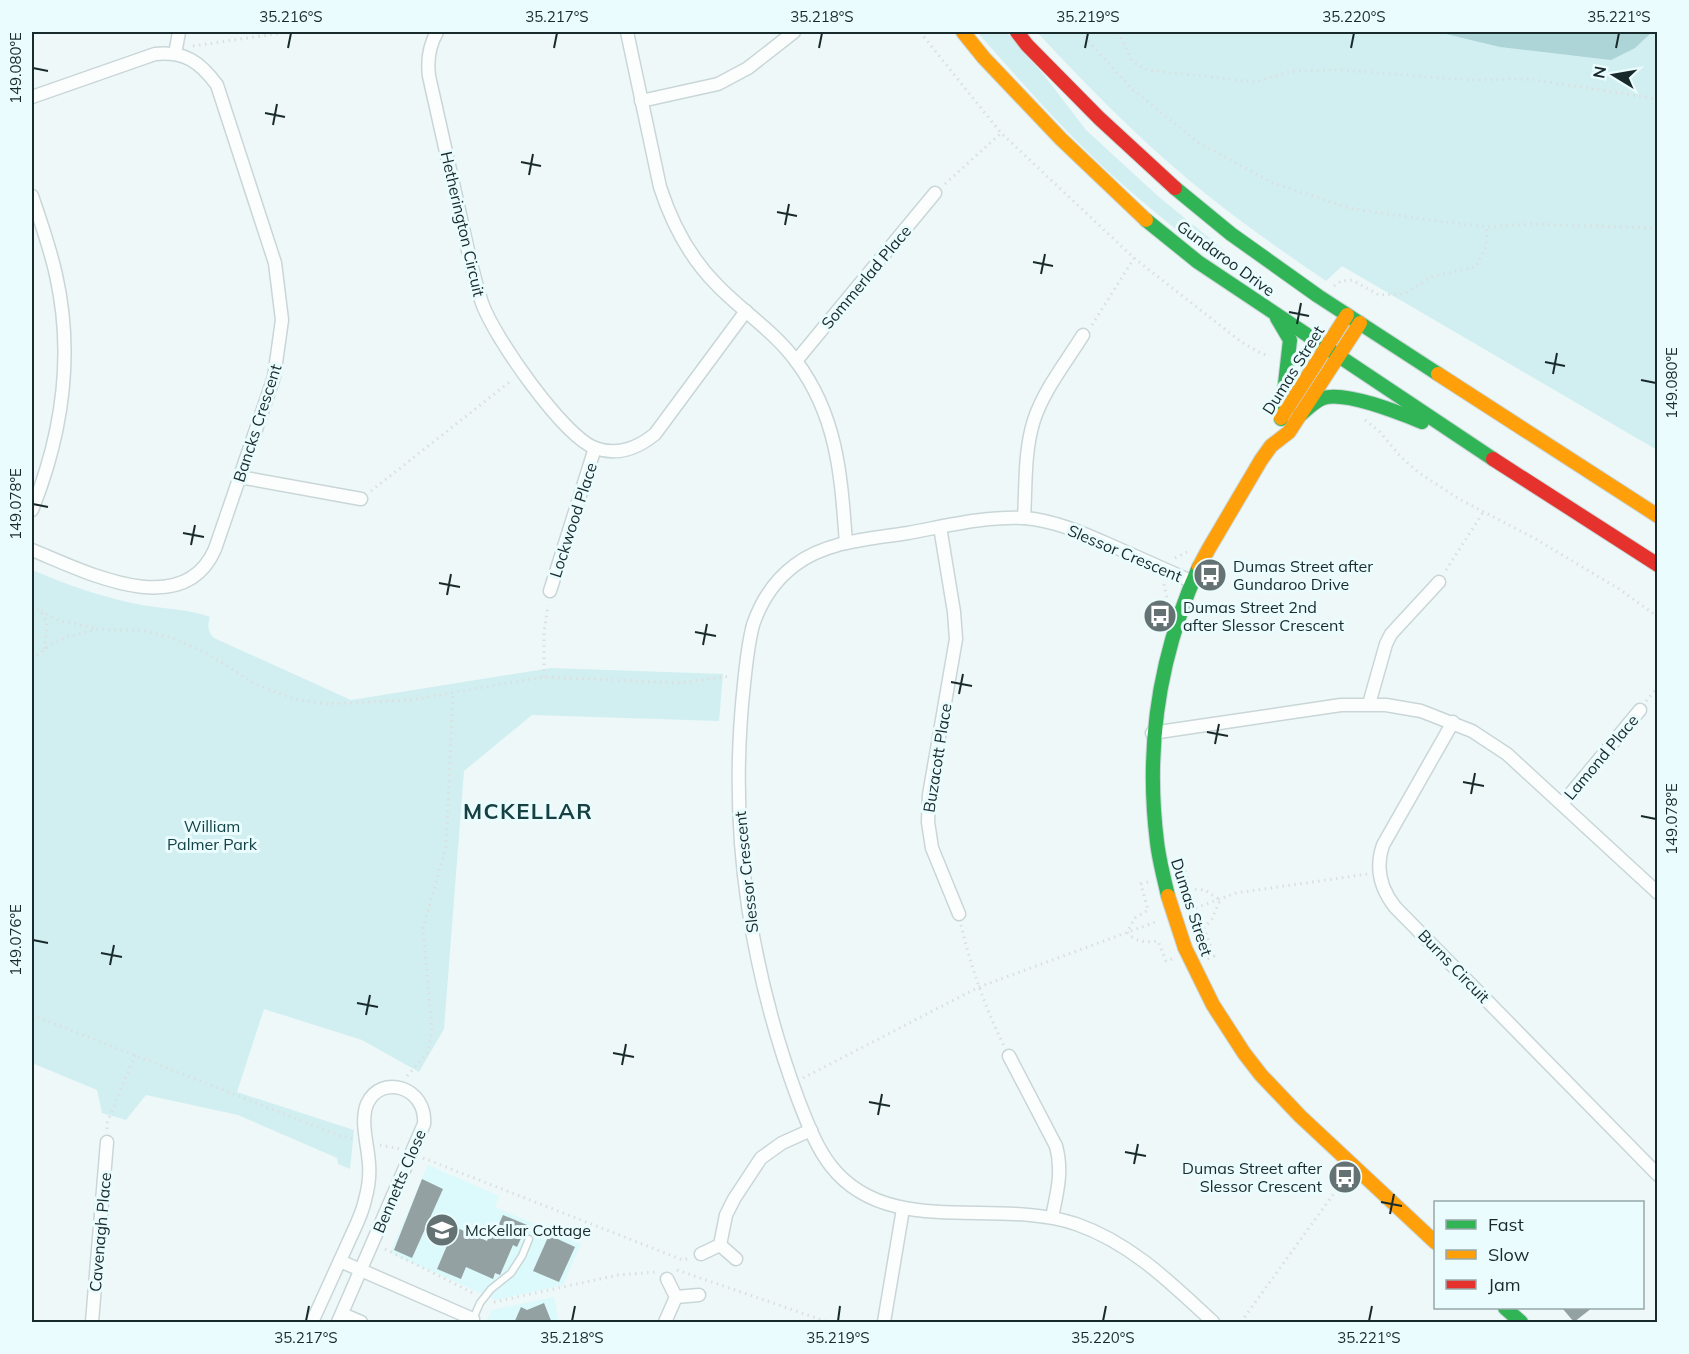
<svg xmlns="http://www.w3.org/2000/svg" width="1689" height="1354" font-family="Mulish,sans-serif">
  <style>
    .built { fill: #dcf9fb }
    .green { fill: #d1eff1 }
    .water { fill: #add4d7 }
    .building { fill: #93a1a2 }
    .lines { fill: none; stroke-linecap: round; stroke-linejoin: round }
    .lane-casing { stroke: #c9d6d7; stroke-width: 9 }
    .street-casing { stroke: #c9d6d7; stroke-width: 15 }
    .fast-casing { stroke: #c9d6d7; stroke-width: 16 }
    .slow-casing { stroke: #c9d6d7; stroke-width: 16 }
    .jam-casing { stroke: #c9d6d7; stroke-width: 16 }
    .path { stroke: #dbdfe0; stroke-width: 3; stroke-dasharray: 1.5 4.5; stroke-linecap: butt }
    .lane { stroke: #fcfefe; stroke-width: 6 }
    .street { stroke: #fcfefe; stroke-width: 12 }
    .fast { stroke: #30b455; stroke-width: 14 }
    .slow { stroke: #ff9f0a; stroke-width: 14 }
    .jam { stroke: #e5322d; stroke-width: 14 }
    .slow-bridge-casing { stroke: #c9d6d7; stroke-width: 16; stroke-linecap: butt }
    .slow-bridge { stroke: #ff9f0a; stroke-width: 14 }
    .ticks { fill: none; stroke: #192a2c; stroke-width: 2 }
    .labels { text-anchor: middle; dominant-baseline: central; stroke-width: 6; stroke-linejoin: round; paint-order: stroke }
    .street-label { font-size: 16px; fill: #192a2c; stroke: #eafcfd }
    .poi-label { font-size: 16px; fill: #192a2c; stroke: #eafcfd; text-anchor: start }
    .park-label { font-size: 16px; fill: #124246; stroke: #eafcfd }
    .district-label { font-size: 22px; font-weight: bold; letter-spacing: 1.5px; fill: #164144; stroke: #eafcfd }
    .neatline { fill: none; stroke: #192a2c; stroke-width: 2 }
    .ticks-label { font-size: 15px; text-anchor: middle; fill: #192a2c }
  </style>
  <rect width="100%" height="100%" fill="#eef8f9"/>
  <!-- built -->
  <g class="built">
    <path d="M428 1165 499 1196 495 1207 581 1244 563 1285 496 1300 390 1253Z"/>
    <path d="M554 1297 559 1322H486L492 1310Z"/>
  </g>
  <!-- green -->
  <g class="green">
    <path d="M977 32H1006L1044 75 1086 130 1159 197 1224 250 1217 262C1177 230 1136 198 1098 162 1055 121 1016 76 977 32Z"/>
    <path d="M1037 32H1657V450L1342 266 1326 281C1279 249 1233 217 1190 181 1135 135 1085 84 1037 32Z"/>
    <path d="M35 571C70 586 104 598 142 605 165 609 188 609 210 617 207 626 208 632 214 638L351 700 551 668 723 674 719 721 532 715 464 771 444 1029 419 1072 362 1040 264 1009 237 1092 354 1130 350 1169 338 1164 337 1158 238 1115 146 1095 126 1120 102 1113 97 1090 32 1063V574Z"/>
  </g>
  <!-- water -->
  <path class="water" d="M1438 32H1652L1635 48 1611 60 1500 47Z"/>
  <!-- building -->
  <g class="building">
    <path d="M422 1179 443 1189 412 1258 394 1250Z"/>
    <path d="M503 1215 527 1225 517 1247 513 1245 500 1275 495 1273 493 1279 466 1267 461 1279 437 1269 455 1227 487 1241 491 1233 494 1235Z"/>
    <path d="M549 1235 575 1247 559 1282 533 1271Z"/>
    <path d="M544 1303 552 1323H514L521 1307 527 1310Z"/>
    <path d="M1562 1308H1592L1574 1322Z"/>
  </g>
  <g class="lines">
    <!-- lane casing -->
    <g class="lane-casing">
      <path id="lane" d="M473 1319 480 1303 491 1289 511 1273 522 1256 529 1239"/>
    </g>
    <!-- street casing -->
    <g class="street-casing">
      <g id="street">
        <path d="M437 32C429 46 427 60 429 76 439 121 449 165 459 210 466 241 472 273 482 303 494 337 563 436 595 448 617 456 638 448 655 434L746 311"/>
        <path d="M627 32 660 187C672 224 690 258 717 285 743 312 774 331 796 361 838 417 841 477 846 543"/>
        <path d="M175 54 179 32"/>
        <path d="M32 97 155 54C185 51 200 62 217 85L275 263 282 320 274 377 215 549C183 623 84 571 32 550"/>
        <path d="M641 101 718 84 748 68 794 32"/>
        <path d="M32 196C41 222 50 248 56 275 74 355 62 435 32 510"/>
        <path d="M796 361 935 193"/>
        <path d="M240 477 361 499"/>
        <path d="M1024 518C1026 486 1024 451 1034 420 1044 390 1066 362 1083 335"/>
        <path d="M940 527 954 612 956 639 929 795 928 822 932 848 959 914"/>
        <path d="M1191 581C1166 570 1142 559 1117 548 1087 535 1058 521 1025 518 986 516 946 526 908 533 870 539 827 541 795 565 775 580 761 601 753 625 748 644 746 664 744 684 736 757 737 832 748 906 758 972 775 1037 798 1099 807 1122 816 1147 831 1166 888 1239 995 1197 1076 1224 1131 1243 1171 1283 1213 1322"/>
        <path d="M550 591 595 448"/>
        <path d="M1369 704 1386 644 1391 634 1439 582"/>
        <path d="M1453 722 1383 845C1375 868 1380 888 1395 907L1658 1175"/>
        <path d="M1152 733 1341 705H1386L1421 711 1472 731 1507 754 1658 893"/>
        <path d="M1562 804 1640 710"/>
        <path d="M1009 1056 1056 1146C1063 1171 1057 1193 1052 1217"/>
        <path d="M720 1245 736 1259"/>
        <path d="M701 1254 720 1245 726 1215 734 1199 761 1158 782 1143 811 1130"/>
        <path d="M340 1261 473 1319 471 1322"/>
        <path d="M667 1279 676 1297"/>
        <path d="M342 1314 361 1322"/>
        <path d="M92 1322 107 1142"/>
        <path d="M312 1322C324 1296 336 1269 348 1243 354 1229 362 1215 365 1200 368 1189 370 1175 369 1164 368 1145 360 1122 367 1104 381 1073 427 1087 424 1124L338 1322"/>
        <path d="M665 1322 676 1297 699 1295"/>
        <path d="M884 1322 903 1209"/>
      </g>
    </g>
    <!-- fast casing -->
    <g class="fast-casing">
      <g id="fast">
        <path d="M1175 188 1231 234 1318 296 1438 374"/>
        <path d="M1146 220 1198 262 1493 459"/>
        <path d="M1277 318 1290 340 1281 419"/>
        <path d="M1300 415C1307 410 1314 401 1323 398 1346 391 1400 413 1422 422"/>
        <path d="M1168 896C1164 878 1159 860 1157 842 1145 746 1159 655 1199 567"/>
        <path d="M1505 1308 1521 1322"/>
      </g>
    </g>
    <!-- slow casing -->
    <g class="slow-casing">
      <g id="slow">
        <path d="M963 32 984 58 1061 139 1146 220"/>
        <path d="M1438 374 1658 516"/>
        <path d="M1281 418 1347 315"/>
        <path d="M1199 567 1208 550 1261 460 1271 446 1289 432 1360 323"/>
        <path d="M1185 948 1213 1005 1244 1053 1261 1075 1300 1116 1436 1243"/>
      </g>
    </g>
    <!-- jam casing -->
    <g class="jam-casing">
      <g id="jam">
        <path d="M1017 32 1027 45 1099 118 1175 188"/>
        <path d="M1493 459 1658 565"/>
      </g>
    </g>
    <!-- path -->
    <g class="path">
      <path d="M920 32 1001 133 1134 258 1240 341 1262 354 1270 355"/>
      <path d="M1080 32 1133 90 1199 143 1273 183 1353 209 1437 221 1487 227 1531 224 1658 228"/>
      <path d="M1118 32 1133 62 1147 70 1255 82 1292 71 1342 70 1469 80 1529 79 1658 99"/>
      <path d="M193 46 289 32"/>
      <path d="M945 184 1001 133"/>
      <path d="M1334 286 1341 281 1352 280 1379 295 1404 294 1433 276 1476 267 1486 247 1487 227"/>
      <path d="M1092 325 1134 258"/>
      <path d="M1365 420 1379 431 1401 457 1418 472 1459 499 1534 538 1619 589 1658 617"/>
      <path d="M371 491 512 380"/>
      <path d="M1175 558 1187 552"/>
      <path d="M1446 570 1484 511"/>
      <path d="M1164 584 1167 598"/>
      <path d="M32 606C53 618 46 629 44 649"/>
      <path d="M41 611 60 621 96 628"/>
      <path d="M32 659 50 645 67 637 98 629 145 631 173 638 208 654 255 684 294 699 328 704 410 700 544 677 678 683 731 676"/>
      <path d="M544 677V632L548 605"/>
      <path d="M1646 701 1658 687"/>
      <path d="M1180 872 1185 870 1190 889 1205 890 1220 900 1212 919 1204 928 1214 956 1207 959"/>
      <path d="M1148 882 1141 884 1148 910 1135 918 1127 932C1135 942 1146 943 1158 941L1166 961 1172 959"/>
      <path d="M1190 910 1236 893 1368 874"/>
      <path d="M961 925C971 967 985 1007 1004 1046"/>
      <path d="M32 1015 338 1135 353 1139"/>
      <path d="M407 1076 428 1052 432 1031 423 928 446 847 453 693"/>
      <path d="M803 1078 979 987 1158 921"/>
      <path d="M107 1129V1123L135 1055"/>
      <path d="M380 1145 400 1149"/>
      <path d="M423 1158 683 1260 690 1258"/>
      <path d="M385 1249 475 1294"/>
      <path d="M677 1270 828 1322"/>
      <path d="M494 1302 618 1275 656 1272"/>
      <path d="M1241 1322 1345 1178"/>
    </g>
    <!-- lane -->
    <use href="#lane" class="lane"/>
    <!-- street -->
    <use href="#street" class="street"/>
    <!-- fast -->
    <use href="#fast" class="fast"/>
    <!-- slow -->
    <use href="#slow" class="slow"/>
    <!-- jam -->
    <use href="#jam" class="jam"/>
    <!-- slow-bridge casing -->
    <g class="slow-bridge-casing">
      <path id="slow-bridge" d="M1168 896 1185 948"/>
    </g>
    <!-- slow-bridge -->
    <use href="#slow-bridge" class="slow-bridge"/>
  </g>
  <!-- ticks -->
  <path class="ticks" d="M288 48 291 33M554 48 557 33M819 48 822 33M1085 48 1088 33M1351 48 1354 33M1616 48 1619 33M33 68 48 71M265 113 285 117M273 125 277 104M521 162 541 166M529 175 533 154M777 212 797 216M785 225 789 204M1033 262 1053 266M1041 274 1045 254M1289 312 1309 316M1297 324 1301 303M1545 362 1565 366M1553 374 1557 353M1641 380 1656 383M33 504 48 507M183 533 204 537M191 545 195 525M439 583 460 587M447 595 451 574M695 632 716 636M703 645 707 624M951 682 972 686M959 694 963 674M1207 732 1228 736M1215 744 1219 724M1463 782 1484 786M1471 794 1475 773M1641 816 1656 819M33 940 48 943M101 953 122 957M110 965 114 945M357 1003 378 1007M366 1015 370 995M613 1053 634 1057M622 1065 626 1044M869 1102 890 1106M878 1115 882 1094M1125 1152 1146 1156M1134 1164 1138 1144M1381 1202 1402 1206M1390 1214 1394 1194M306 1321 309 1306M572 1321 575 1306M838 1321 840 1306M1103 1321 1106 1306M1369 1321 1372 1306"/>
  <!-- icons -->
  <defs>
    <g id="bus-disc" transform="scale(1.725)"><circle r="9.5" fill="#647274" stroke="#eafcfd"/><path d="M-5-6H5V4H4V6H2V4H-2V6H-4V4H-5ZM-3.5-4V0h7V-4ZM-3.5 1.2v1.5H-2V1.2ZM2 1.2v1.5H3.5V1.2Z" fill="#fff"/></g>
    <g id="school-disc" transform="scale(1.725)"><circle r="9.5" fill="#647274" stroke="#eafcfd"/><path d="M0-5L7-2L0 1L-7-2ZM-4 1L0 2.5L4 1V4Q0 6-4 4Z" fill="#fff"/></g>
  </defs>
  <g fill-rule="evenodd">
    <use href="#bus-disc" x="1210" y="575"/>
    <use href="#bus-disc" x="1160" y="616"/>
    <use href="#bus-disc" x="1345" y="1177"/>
    <use href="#school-disc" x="442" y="1230"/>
  </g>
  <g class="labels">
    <!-- street labels -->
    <g class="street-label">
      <text transform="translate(463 224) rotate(77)">Hetherington Circuit</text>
      <text transform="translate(1226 258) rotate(36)">Gundaroo Drive</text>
      <text transform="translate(866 277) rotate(-50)">Sommerlad Place</text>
      <text transform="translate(1293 370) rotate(-58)">Dumas Street</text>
      <text transform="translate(257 423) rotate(-72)">Bancks Crescent</text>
      <text transform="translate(573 520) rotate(-72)">Lockwood Place</text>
      <text transform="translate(1125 553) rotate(23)">Slessor Crescent</text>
      <text transform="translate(1601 757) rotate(-50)">Lamond Place</text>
      <text transform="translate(937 758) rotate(-81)">Buzacott Place</text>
      <text transform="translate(746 872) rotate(-96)">Slessor Crescent</text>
      <text transform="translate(1192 907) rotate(72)">Dumas Street</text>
      <text transform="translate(1454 966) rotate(46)">Burns Circuit</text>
      <text transform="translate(399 1181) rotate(-67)">Bennetts Close</text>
      <text transform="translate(100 1232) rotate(-85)">Cavenagh Place</text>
    </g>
    <!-- poi labels -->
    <g class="poi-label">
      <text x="1233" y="566">Dumas Street after<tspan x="1233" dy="18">Gundaroo Drive</tspan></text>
      <text x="1183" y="607">Dumas Street 2nd<tspan x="1183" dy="18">after Slessor Crescent</tspan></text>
      <text x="1322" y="1168" text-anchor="end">Dumas Street after<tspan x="1322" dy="18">Slessor Crescent</tspan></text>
      <text x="465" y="1230">McKellar Cottage</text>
    </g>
    <!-- park labels -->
    <g class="park-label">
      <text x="212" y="826">William<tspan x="212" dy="18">Palmer Park</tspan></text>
    </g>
    <!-- district labels -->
    <g class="district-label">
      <text x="528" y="811">MCKELLAR</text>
    </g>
  </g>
  <!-- border -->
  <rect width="1689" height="1354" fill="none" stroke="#eafcfd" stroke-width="66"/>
  <!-- legend -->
  <rect x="1434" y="1201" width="210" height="108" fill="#eafcfd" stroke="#96a8a9" stroke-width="1.5"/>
  <rect x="1446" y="1220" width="30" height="9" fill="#30b455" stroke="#96a8a9" stroke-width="1.5"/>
  <text x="1488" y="1231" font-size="18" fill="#192a2c">Fast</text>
  <rect x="1446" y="1250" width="30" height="9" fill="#ff9f0a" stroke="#96a8a9" stroke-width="1.5"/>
  <text x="1488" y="1261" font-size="18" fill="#192a2c">Slow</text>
  <rect x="1446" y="1280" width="30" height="9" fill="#e5322d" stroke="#96a8a9" stroke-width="1.5"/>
  <text x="1488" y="1291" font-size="18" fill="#192a2c">Jam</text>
  <!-- north arrow -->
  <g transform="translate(1614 75) rotate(281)" stroke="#eafcfd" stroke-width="4.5" paint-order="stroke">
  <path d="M0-4.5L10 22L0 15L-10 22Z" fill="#192a2c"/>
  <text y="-9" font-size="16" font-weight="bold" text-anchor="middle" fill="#192a2c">N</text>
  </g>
  <rect x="33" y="33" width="1623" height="1288" class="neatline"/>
  <g class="ticks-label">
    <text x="291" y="22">35.216°S</text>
    <text x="557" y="22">35.217°S</text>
    <text x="822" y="22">35.218°S</text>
    <text x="1088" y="22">35.219°S</text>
    <text x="1354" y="22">35.220°S</text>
    <text x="1619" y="22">35.221°S</text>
    <text transform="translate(16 68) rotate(-90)" y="5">149.080°E</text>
    <text transform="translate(1672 383) rotate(-90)" y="5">149.080°E</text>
    <text transform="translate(16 504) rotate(-90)" y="5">149.078°E</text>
    <text transform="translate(1672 819) rotate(-90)" y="5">149.078°E</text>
    <text transform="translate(16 940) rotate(-90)" y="5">149.076°E</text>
    <text x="306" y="1343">35.217°S</text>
    <text x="572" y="1343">35.218°S</text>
    <text x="838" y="1343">35.219°S</text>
    <text x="1103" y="1343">35.220°S</text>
    <text x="1369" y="1343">35.221°S</text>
  </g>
</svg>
